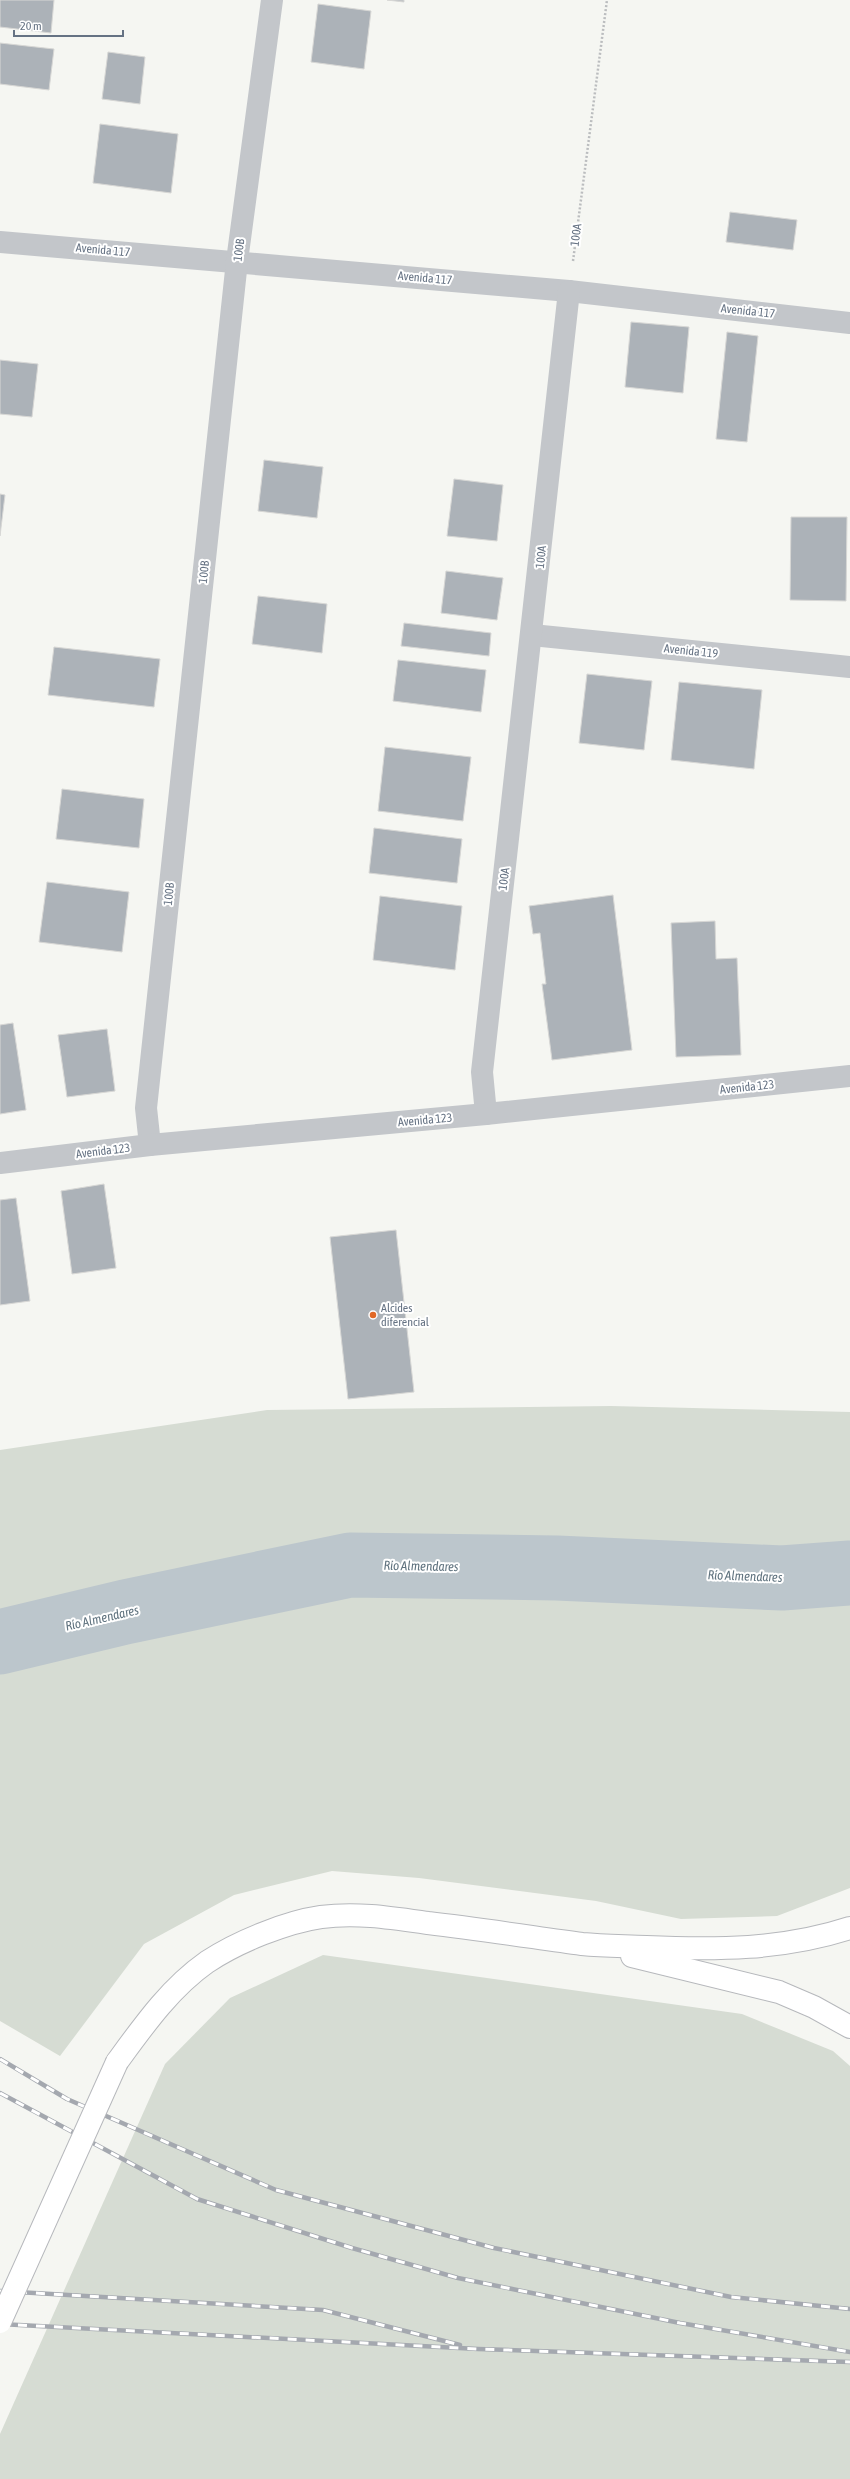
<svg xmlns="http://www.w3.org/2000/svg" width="850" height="2479" font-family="'Asap Condensed',sans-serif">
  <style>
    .green { fill: #d6dcd3 }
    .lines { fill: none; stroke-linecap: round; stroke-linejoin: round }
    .river { stroke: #bcc6cc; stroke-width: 65 }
    .building { fill: #acb2b8; stroke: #d7d7d5 }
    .highway-casing { stroke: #b6b8bc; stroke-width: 24 }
    .path { stroke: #bbbdbf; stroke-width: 2.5; stroke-dasharray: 2 2; stroke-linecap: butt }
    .street { stroke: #c3c6ca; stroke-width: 22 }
    .highway { stroke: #fff; stroke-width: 22 }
    .rail-casing { stroke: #a4a8af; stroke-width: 4.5 }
    .rail { stroke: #fff; stroke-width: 3; stroke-dasharray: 9; stroke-linecap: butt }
    .highway-bridge-casing { stroke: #b6b8bc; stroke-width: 24; stroke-linecap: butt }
    .highway-bridge { stroke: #fff; stroke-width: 22 }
    .poi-dot { fill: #e16826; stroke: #fff; stroke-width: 1.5 }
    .labels { text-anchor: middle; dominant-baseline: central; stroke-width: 4; stroke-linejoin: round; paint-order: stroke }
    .street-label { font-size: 12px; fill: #657283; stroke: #fff }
    .poi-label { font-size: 12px; fill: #657283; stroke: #fff; text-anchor: start }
    .water-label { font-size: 13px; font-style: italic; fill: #60737f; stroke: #fff }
  </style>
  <rect width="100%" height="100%" fill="#f5f6f2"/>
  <!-- green -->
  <g class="green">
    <path d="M611 1406 850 1412V1888L777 1916 681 1919 596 1901 419 1878 332 1871 234 1895 144 1944 60 2056 0 2021V1450L267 1410Z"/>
    <path d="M323 1955 742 2014 833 2051 850 2066V2479H0V2434L165 2064 230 1998Z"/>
  </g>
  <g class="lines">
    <!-- river -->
    <path class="river" d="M0 1642 125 1612 350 1565 557 1568 782 1578 850 1573"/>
  </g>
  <!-- building -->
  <g class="building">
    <path d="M0 0H54L51 33 0 27Z"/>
    <path d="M387 0H404V2Z"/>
    <path d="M318 4 371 11 364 69 311 62Z"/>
    <path d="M0 43 54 49 49 90 0 84Z"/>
    <path d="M108 52 145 57 140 104 102 99Z"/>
    <path d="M100 124 178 134 171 193 93 183Z"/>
    <path d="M730 212 797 220 793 250 726 242Z"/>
    <path d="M631 322 689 327 683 393 625 387Z"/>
    <path d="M727 332 758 336 747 442 716 439Z"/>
    <path d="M0 360 38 364 32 417 0 414Z"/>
    <path d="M264 460 323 467 317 518 258 511Z"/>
    <path d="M454 479 503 485 497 541 447 536Z"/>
    <path d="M0 494 5 495 0 536Z"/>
    <path d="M791 517H847L846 601 790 600Z"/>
    <path d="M446 571 503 578 497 620 441 613Z"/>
    <path d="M258 596 327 604 322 653 252 644Z"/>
    <path d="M404 623 491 633 489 656 401 646Z"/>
    <path d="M54 647 160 659 154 707 48 695Z"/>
    <path d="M398 660 486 670 481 712 393 701Z"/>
    <path d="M587 674 652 681 644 750 579 743Z"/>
    <path d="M679 682 762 690 754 769 671 760Z"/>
    <path d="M385 747 471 757 463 821 378 811Z"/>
    <path d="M62 789 144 799 139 848 56 839Z"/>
    <path d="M374 828 462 839 457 883 369 873Z"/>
    <path d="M47 882 129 892 122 952 39 942Z"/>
    <path d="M613 895 632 1050 552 1060 542 984H546L540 933 533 934 529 906Z"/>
    <path d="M380 896 462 906 455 970 373 960Z"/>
    <path d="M715 921 716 959 737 958 741 1055 676 1057 671 923Z"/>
    <path d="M13 1023 26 1110 0 1114V1025Z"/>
    <path d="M107 1029 115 1091 67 1097 58 1035Z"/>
    <path d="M104 1184 116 1268 72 1274 61 1191Z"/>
    <path d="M16 1198 30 1301 0 1305V1200Z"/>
    <path d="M396 1230 414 1392 348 1399 330 1237Z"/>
  </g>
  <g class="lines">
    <!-- highway casing -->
    <g class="highway-casing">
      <g id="highway">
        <path d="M632 1956 779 1992 814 2007 850 2027"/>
        <path d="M117 2062C144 2025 170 1988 207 1962 237 1942 286 1922 321 1917 357 1912 393 1918 428 1923 480 1929 531 1937 582 1944 603 1946 625 1946 646 1947 715 1950 783 1950 850 1928"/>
      </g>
    </g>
    <!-- path -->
    <path class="path" d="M573 261 607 0"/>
    <!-- street -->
    <g class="street">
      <path d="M0 242 569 291 850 323"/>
      <path d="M532 635 850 667"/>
      <path d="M486 1114 482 1072 569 291"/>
      <path d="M150 1145 146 1108 237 261 272 0"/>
      <path d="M0 1163 150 1145 486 1114 850 1076"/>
    </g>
    <!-- highway -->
    <use href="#highway" class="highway"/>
    <!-- rail casing -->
    <g class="rail-casing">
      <g id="rail">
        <path d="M0 2059 67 2099 276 2190 494 2248 731 2297 850 2309"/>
        <path d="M0 2093 197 2199 352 2248 458 2278 680 2323 850 2352"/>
        <path d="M0 2291 323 2310 460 2345"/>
        <path d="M0 2324 478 2349 850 2362"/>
      </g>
    </g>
    <!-- rail -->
    <use href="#rail" class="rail"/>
    <!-- highway-bridge casing -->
    <g class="highway-bridge-casing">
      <path id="highway-bridge" d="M0 2322 117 2062"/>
    </g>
    <!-- highway-bridge -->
    <use href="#highway-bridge" class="highway-bridge"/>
  </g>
  <!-- markers -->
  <circle class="poi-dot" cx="373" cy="1315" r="4"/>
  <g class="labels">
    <!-- street labels -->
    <g class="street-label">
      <text transform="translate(576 235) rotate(-83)">100A</text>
      <text transform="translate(103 250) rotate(5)">Avenida 117</text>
      <text transform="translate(239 250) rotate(-83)">100B</text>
      <text transform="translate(425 278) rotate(5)">Avenida 117</text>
      <text transform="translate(748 311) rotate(6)">Avenida 117</text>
      <text transform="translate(541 557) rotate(-84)">100A</text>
      <text transform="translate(204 572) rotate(-84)">100B</text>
      <text transform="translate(691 651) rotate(6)">Avenida 119</text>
      <text transform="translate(504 879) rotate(-83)">100A</text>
      <text transform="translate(169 894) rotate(-84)">100B</text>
      <text transform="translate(747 1087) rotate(-6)">Avenida 123</text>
      <text transform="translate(425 1120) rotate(-5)">Avenida 123</text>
      <text transform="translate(103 1151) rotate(-7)">Avenida 123</text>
    </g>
    <!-- poi labels -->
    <g class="poi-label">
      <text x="381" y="1308">Alcides<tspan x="381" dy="14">diferencial</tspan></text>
    </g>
    <!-- water labels -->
    <g class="water-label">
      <text transform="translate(421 1566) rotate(1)">Río Almendares</text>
      <text transform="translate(745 1576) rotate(2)">Río Almendares</text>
      <text transform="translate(102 1618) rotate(-13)">Río Almendares</text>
    </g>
  </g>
  <!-- scale -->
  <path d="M14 30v6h109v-6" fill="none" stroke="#657283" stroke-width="2"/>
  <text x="20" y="30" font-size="12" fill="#657283" stroke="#ffffff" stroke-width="3" paint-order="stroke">20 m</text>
</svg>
